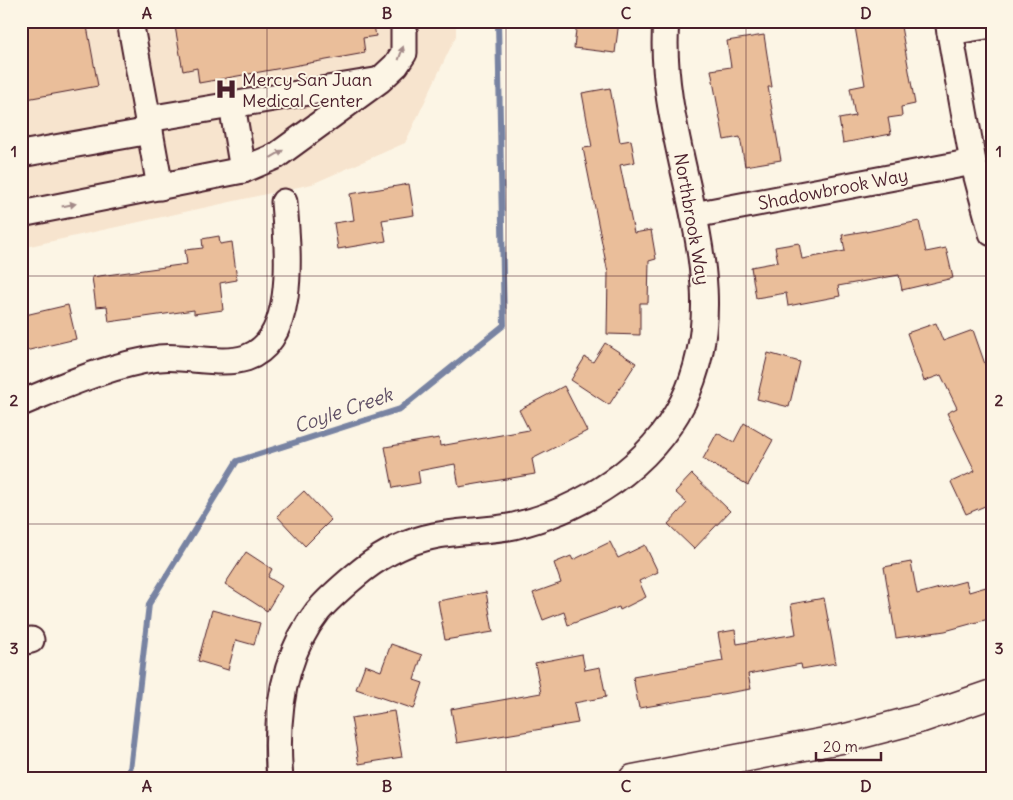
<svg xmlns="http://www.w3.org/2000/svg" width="1013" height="800" font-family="Delius,sans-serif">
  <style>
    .built { fill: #f7e4ce }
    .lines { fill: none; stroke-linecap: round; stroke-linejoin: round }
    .stream { stroke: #7883a2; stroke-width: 6 }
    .building { fill: #eabe9a; stroke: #4a1f2b }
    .minor-casing { stroke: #4a1f2b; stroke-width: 29 }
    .major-casing { stroke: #4a1f2b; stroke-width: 31 }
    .minor { stroke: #fcf5e5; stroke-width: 25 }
    .major { stroke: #fcf5e5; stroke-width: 28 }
    .oneway { fill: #a38a88 }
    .grid { fill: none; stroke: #4a1f2b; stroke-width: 1; stroke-opacity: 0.55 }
    .labels { text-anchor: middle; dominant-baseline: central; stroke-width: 4; stroke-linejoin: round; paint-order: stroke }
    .poi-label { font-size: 18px; fill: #4a1f2b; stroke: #fcf5e5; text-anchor: start }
    .street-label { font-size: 18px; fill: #4a1f2b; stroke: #fcf5e5 }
    .water-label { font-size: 19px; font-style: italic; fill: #615166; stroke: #fcf5e5 }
    .neatline { fill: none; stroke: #4a1f2b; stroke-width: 2 }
    .grid-label { font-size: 16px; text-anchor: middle; font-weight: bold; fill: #4a1f2b }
  </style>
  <rect width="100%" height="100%" fill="#fcf5e5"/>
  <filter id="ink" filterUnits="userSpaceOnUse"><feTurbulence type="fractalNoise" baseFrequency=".02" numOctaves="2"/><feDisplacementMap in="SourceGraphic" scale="10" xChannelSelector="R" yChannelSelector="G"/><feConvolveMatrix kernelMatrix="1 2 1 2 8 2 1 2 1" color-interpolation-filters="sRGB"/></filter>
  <g filter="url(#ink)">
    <!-- built -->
    <path class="built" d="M21 21H456V36L405 143 312 184 21 248Z"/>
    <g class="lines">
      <!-- stream -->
      <path class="stream" d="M129 779 149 604 237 461 400 409 504 325 498 21"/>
    </g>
    <!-- building -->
    <g class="building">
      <path d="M21 21H86L98 86 21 100Z"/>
      <path d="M174 21H373L376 36 363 38 365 53 199 83 197 68 183 71Z"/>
      <path d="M577 21H619L615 53 574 48Z"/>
      <path d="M854 21H900L915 104 901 107 902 116 888 118 891 134 843 143 839 119 855 116 850 88 865 85Z"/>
      <path d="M764 35 772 87H768L781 160 745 166 740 137 724 140 711 70 731 67 727 41Z"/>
      <path d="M610 88 620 142 631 140 635 162 620 165 634 233 651 230 656 259 649 261 648 303H640V335L607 334 608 273 583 148 592 147 582 93Z"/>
      <path d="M409 184 414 215 382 220 386 241 338 249 334 223 354 220 350 194Z"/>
      <path d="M919 221 926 252 946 248 953 278 902 290 899 275 838 286 840 296 788 306 786 293 756 298 751 267 778 262 775 247 799 243 802 259 845 251 842 235 866 231V232Z"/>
      <path d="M219 236 220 244 232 242 237 280 220 283 223 310 194 314V310L109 322 107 306 96 307 92 277 187 264 185 250 203 248 202 239Z"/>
      <path d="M68 305 76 339 21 352V316Z"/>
      <path d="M936 323 943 341 973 330 992 384V503L966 514 951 482 975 471 947 413 957 408 941 375 924 381 907 333Z"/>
      <path d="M605 343 636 363 609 405 571 380 585 357 593 362Z"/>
      <path d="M768 353 800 362 789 407 757 399Z"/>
      <path d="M564 386 587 431 532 459 535 474 459 487 455 464 418 471 420 483 393 488 385 447 439 438 440 446 529 430 519 410Z"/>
      <path d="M744 423 773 440 748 485 703 459 717 433 734 442Z"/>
      <path d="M692 474 730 511 694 549 668 524 687 503 675 492Z"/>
      <path d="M304 491 331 520 305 546 277 516Z"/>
      <path d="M610 542 618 558 645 545 658 572 639 581 646 597 620 610 619 607 568 625 564 612 543 620 533 593 561 583 554 563 571 556 573 560Z"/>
      <path d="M246 552 272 569 268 577 282 586 267 611 225 584Z"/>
      <path d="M911 562 917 594 966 581 969 592 986 587 992 618 945 631 896 638 884 567Z"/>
      <path d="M486 592 493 632 445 640 438 601Z"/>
      <path d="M824 598 836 663 802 669 801 664 748 674 751 689 639 708 633 677 723 661 718 633 735 630 737 644 796 634 791 604Z"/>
      <path d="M212 610 260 623 254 645 236 640 228 670 198 661Z"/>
      <path d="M391 644 422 655 414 680 423 683 414 709 356 689 365 665 381 671Z"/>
      <path d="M582 654 585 670 600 667 606 697 574 703 578 723 457 743 451 709 541 693 535 663Z"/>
      <path d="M394 711 402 757 359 764 351 718Z"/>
    </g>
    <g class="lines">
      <!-- minor casing -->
      <g class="minor-casing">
        <g id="minor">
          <path d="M130 21 160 187"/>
          <path d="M948 21 973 162 992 233"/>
          <path d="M950 32 992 25"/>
          <path d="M232 105 243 170"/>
          <path d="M148 119 375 81"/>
          <path d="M21 154 150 131"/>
          <path d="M21 214 243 170 276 156 380 80 396 65 404 53V21"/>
          <path d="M694 215 973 162"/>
          <path d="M21 403C66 385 110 365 159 358 185 355 221 366 246 358 299 340 287 244 284 202"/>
          <path d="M21 642 31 640"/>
          <path d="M280 779C275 722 281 658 318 611 329 598 342 587 355 576 375 559 399 545 425 538 454 530 485 532 514 526 584 509 650 467 683 402 744 278 655 149 666 21"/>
        </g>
      </g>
      <!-- major casing -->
      <g class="major-casing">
        <path id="major" d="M633 779 846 738 922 718 992 694"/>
      </g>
      <!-- minor -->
      <use href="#minor" class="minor"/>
      <!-- major -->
      <use href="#major" class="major"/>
    </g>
    <!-- one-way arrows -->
    <defs><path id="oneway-solid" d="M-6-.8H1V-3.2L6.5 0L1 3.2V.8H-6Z" transform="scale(1.25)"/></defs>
    <g class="oneway">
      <use href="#oneway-solid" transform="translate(401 53) rotate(-71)"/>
      <use href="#oneway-solid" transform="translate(277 154) rotate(-31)"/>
      <use href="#oneway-solid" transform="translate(69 205) rotate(-11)"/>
    </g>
  </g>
  <!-- grid -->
  <path class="grid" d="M267 21V779M506 21V779M746 21V779M21 276H992M21 524H992"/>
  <!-- icons -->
  <defs>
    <g id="hospital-bare" transform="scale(1.725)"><path d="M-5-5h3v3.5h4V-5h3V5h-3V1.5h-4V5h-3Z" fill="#4a1f2b" stroke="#fcf5e5" stroke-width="2.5" paint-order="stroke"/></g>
  </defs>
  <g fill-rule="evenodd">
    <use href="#hospital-bare" x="226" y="89"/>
  </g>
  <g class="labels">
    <!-- poi labels -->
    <g class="poi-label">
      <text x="242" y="79">Mercy San Juan<tspan x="242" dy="21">Medical Center</tspan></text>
    </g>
    <!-- street labels -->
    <g class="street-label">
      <text transform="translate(833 189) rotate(-11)">Shadowbrook Way</text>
      <text transform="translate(692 219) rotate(80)">Northbrook Way</text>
    </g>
    <!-- water labels -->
    <g class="water-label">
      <text transform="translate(343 410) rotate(-19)">Coyle Creek</text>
    </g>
  </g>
  <!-- margin -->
  <rect width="1013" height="800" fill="none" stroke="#fcf5e5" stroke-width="55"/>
  <!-- scale -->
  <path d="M816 752v8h65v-8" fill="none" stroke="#4a1f2b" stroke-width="2.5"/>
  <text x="823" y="752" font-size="15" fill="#4a1f2b" stroke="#fcf5e5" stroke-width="4" paint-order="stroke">20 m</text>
  <rect x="28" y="28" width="958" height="744" class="neatline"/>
  <g class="grid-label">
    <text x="147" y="19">A</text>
    <text x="387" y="19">B</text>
    <text x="626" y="19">C</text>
    <text x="866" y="19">D</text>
    <text x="14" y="157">1</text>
    <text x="999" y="157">1</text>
    <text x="14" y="406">2</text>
    <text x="999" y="406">2</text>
    <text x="14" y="654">3</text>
    <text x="999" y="654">3</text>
    <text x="147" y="792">A</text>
    <text x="387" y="792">B</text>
    <text x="626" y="792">C</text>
    <text x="866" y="792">D</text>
  </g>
</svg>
